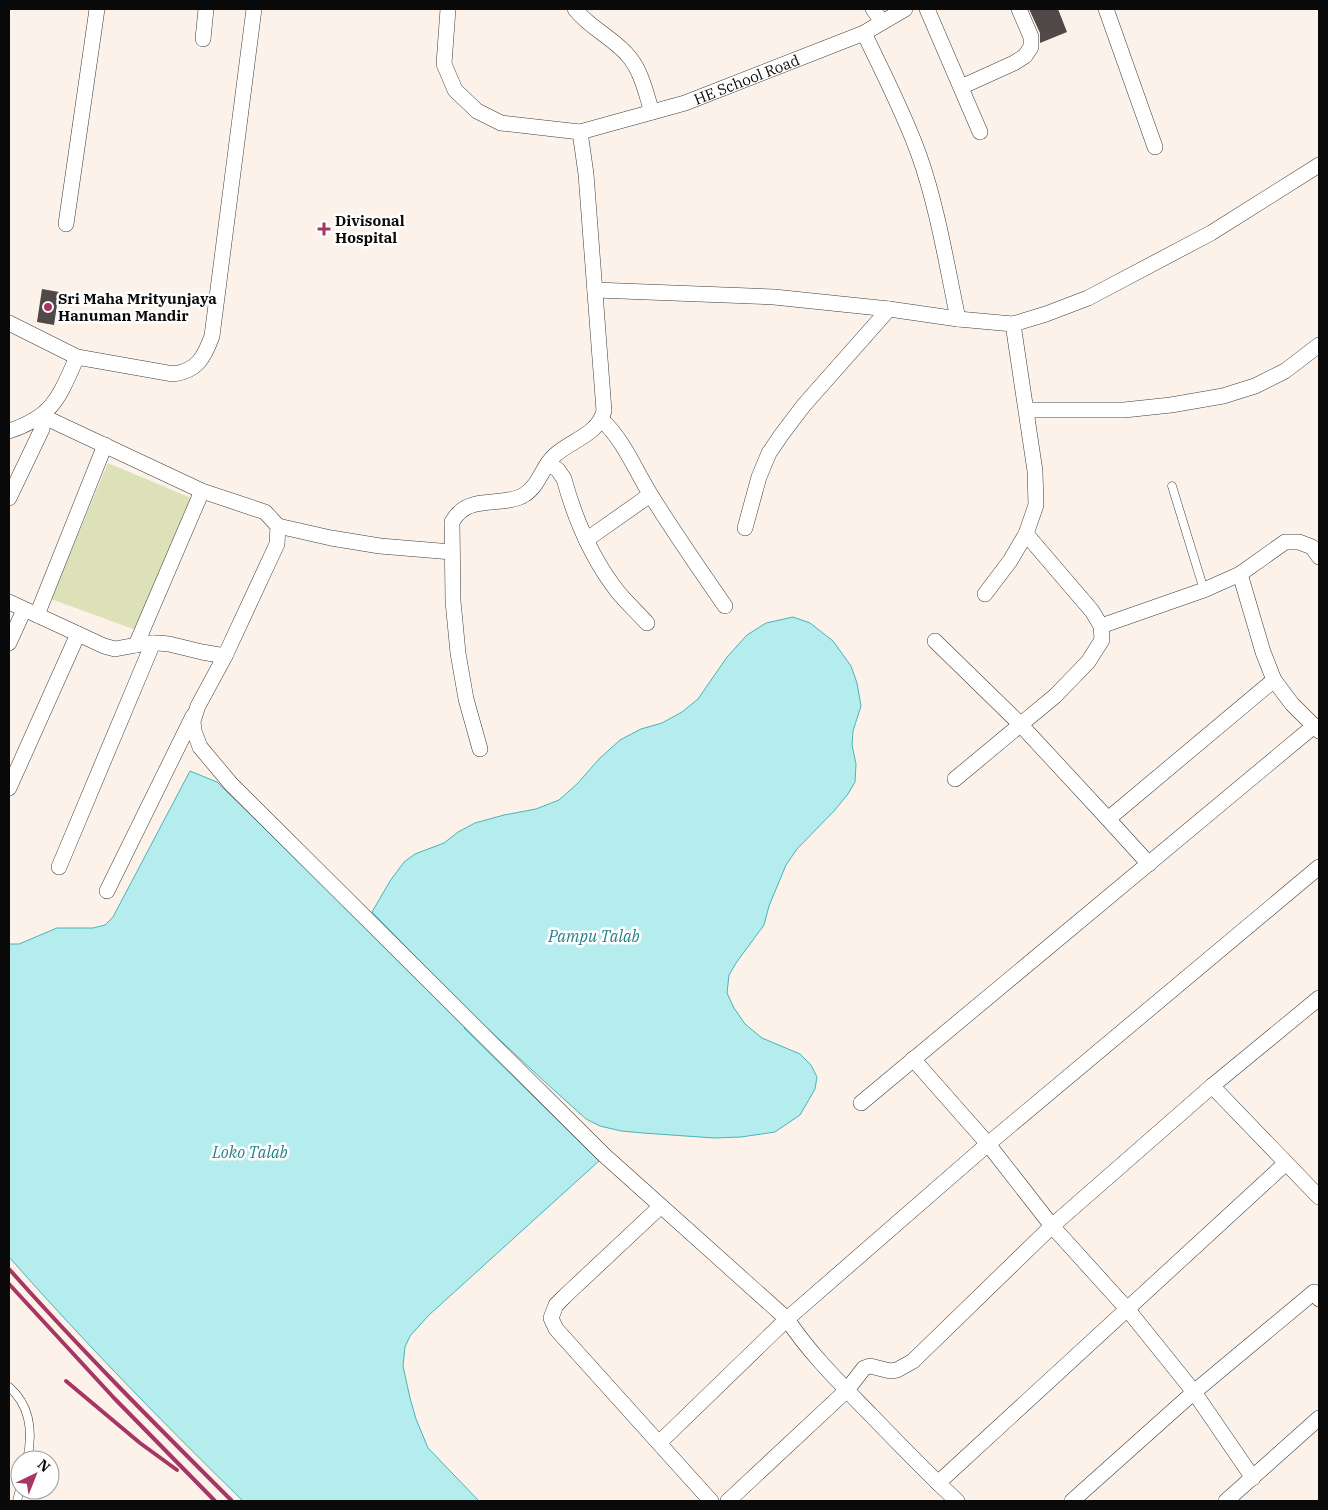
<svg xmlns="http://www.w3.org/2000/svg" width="1328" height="1510" font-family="'IBM Plex Serif',serif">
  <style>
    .green { fill: #dce1b8 }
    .water { fill: #b5eced; stroke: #46b5b9 }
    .building { fill: #514848 }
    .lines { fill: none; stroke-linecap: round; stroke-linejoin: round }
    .lane-casing { stroke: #3d3d3d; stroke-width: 9 }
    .street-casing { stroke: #3d3d3d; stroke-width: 16 }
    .lane { stroke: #fff; stroke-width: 8 }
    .street { stroke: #fff; stroke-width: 15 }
    .rail { stroke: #a63664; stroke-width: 4 }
    .poi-dot { fill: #a63664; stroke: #fff; stroke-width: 2 }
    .labels { text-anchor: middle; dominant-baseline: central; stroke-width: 5; stroke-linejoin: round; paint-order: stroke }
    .street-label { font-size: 15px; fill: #0a0a0a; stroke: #fff }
    .poi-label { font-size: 15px; font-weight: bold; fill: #0a0a0a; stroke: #fff; text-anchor: start }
    .water-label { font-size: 16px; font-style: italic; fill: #258289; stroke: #fff }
  </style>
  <rect width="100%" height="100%" fill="#fcf2e9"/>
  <!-- green -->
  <path class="green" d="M108 463 191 498 136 630 51 599Z"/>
  <!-- water -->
  <path class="water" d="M793 617 810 623 833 641 851 666 857 683 861 706 853 731 852 745 856 764 855 782 848 794 834 811 797 849 786 865 769 906 764 925 736 963 729 975 727 993 734 1008 745 1024 762 1038 800 1054 811 1065 817 1077 815 1089 800 1115 775 1132 741 1137 714 1138 643 1133 621 1131 600 1126 586 1119 545 1082 474 1016 464 1028 599 1161 429 1315 410 1336 405 1347 403 1366 410 1398 416 1419 428 1448 479 1501H243C163 1423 84 1342 9 1257V944H19L57 928H93L105 925 113 917 190 771 217 782 439 999 448 990 372 912 390 881 404 862 415 854 444 843 458 832 475 823 504 815 536 809 559 800 578 783 599 759 620 740 641 729 662 723 682 712 698 699 727 657 747 635 766 623Z"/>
  <!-- building -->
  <g class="building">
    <path d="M1029 9H1058L1067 32 1040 43V33Z"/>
    <path d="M42 289 59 292 54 325 37 322Z"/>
  </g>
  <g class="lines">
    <!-- lane casing -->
    <g class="lane-casing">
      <g id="lane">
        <path d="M1172 486 1204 590"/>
        <path d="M9 1387C31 1406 33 1433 27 1460"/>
        <path d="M17 1501 20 1489"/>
      </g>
    </g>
    <!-- street casing -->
    <g class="street-casing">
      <g id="street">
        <path id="s1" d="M448 9 444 64 455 90 477 111 501 123 580 132 685 103 864 33 905 9"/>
        <path d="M575 9C590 29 615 38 630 58 642 73 646 94 652 112"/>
        <path d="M873 9 882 22"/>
        <path d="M927 9 980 132"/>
        <path d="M1106 9 1155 147"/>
        <path d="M864 33C883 73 904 113 919 155 937 205 947 266 958 319"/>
        <path d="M203 39 206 9"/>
        <path d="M961 87 1014 63 1025 56 1031 47V37L1019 9"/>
        <path d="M66 224 97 9"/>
        <path d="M595 290 774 297 889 309 958 319 1013 324 1046 314 1088 298 1211 233 1319 165"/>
        <path d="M9 323 77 357"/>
        <path d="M1027 410H1124L1171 405 1223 396 1255 386 1285 371 1319 345"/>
        <path d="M42 416 202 491 265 512 278 526 277 544 225 656 198 706 193 721 194 731 200 747 231 784 604 1155 787 1319C810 1354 841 1384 870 1414 899 1444 927 1473 957 1501"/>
        <path d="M602 420C625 442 635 470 652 497 675 534 700 570 725 606"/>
        <path d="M9 431C54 416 59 397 77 357L173 374C197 371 204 358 212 336L254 9"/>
        <path d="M548 463 558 470 564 479C575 519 592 559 618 592 627 603 638 613 647 623"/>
        <path d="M9 498 42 429 44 417"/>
        <path d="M278 526 331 538 380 546 452 552"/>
        <path d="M745 528 759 477 769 453 782 434 804 405 889 309"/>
        <path d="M586 540 650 495"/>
        <path d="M1240 574 1285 542H1299L1312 547 1319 557"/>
        <path d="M985 594 1010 561 1026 534 1036 505 1035 471 1013 324"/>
        <path d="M9 602 104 646 115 649 147 643H158L169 644 202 652 225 656"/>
        <path d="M37 615 105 445"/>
        <path d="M1101 626 1204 590 1240 574 1263 652 1274 680 1292 704 1319 731"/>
        <path d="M935 641 1020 724 1108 819 1274 680"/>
        <path d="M9 643 24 610"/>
        <path d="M136 645 202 491"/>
        <path d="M480 749 466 699 458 653 453 601 452 522C454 519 456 515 459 513 473 497 506 506 524 495 539 486 542 467 554 456 571 440 598 435 604 411L586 174 580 132"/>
        <path d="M955 779 1055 696 1088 662 1102 640 1101 626 1092 611 1026 534"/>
        <path d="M9 788 78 634"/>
        <path d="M1108 819 1149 864"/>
        <path d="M59 867 153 643"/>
        <path d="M107 891 193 716"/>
        <path d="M913 1059 988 1144 1052 1226 1128 1310 1194 1392 1253 1478"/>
        <path d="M1212 1086 1319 1197"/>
        <path d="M861 1103 1314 726"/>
        <path d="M661 1206 565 1296 556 1305 551 1318 556 1329 711 1501"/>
        <path d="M659 1443 787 1319 988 1144 1319 867"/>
        <path d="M938 1483 1286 1163"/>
        <path d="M728 1501 847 1390 864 1368 870 1366 890 1371 897 1370 913 1361 1052 1226 1212 1086 1319 998"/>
        <path d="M1072 1501 1194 1392 1314 1292 1319 1299"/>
        <path d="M1226 1501 1319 1418"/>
      </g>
    </g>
    <!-- lane -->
    <use href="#lane" class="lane"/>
    <!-- street -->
    <use href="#street" class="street"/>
    <!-- rail -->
    <g class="rail">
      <path d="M9 1269C80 1349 156 1425 232 1501"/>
      <path d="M9 1284 114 1398 215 1501"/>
      <path d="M66 1381 140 1443 177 1470"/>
    </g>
  </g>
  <!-- markers -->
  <g class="poi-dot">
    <path d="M321.5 221.5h5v5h5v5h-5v5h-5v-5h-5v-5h5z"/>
    <circle cx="48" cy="307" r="5"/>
  </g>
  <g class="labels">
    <!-- street labels -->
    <g class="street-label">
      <text stroke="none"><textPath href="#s1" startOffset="395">HE School Road</textPath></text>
    </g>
    <!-- poi labels -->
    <g class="poi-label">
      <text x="335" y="220">Divisonal<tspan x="335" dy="17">Hospital</tspan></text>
      <text x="58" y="298">Sri Maha Mrityunjaya<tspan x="58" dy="17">Hanuman Mandir</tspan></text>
    </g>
    <!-- water labels -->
    <g class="water-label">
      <text x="594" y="936">Pampu Talab</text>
      <text x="250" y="1152">Loko Talab</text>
    </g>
  </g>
  <!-- border -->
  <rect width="1328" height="1510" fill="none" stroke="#0a0a0a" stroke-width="20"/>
  <!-- north arrow -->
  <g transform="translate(35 1475) rotate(43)"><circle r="24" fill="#ffffff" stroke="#9d9d9d"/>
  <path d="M0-4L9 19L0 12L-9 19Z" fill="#a63664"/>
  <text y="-8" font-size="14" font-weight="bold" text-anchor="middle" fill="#0a0a0a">N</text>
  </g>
</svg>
